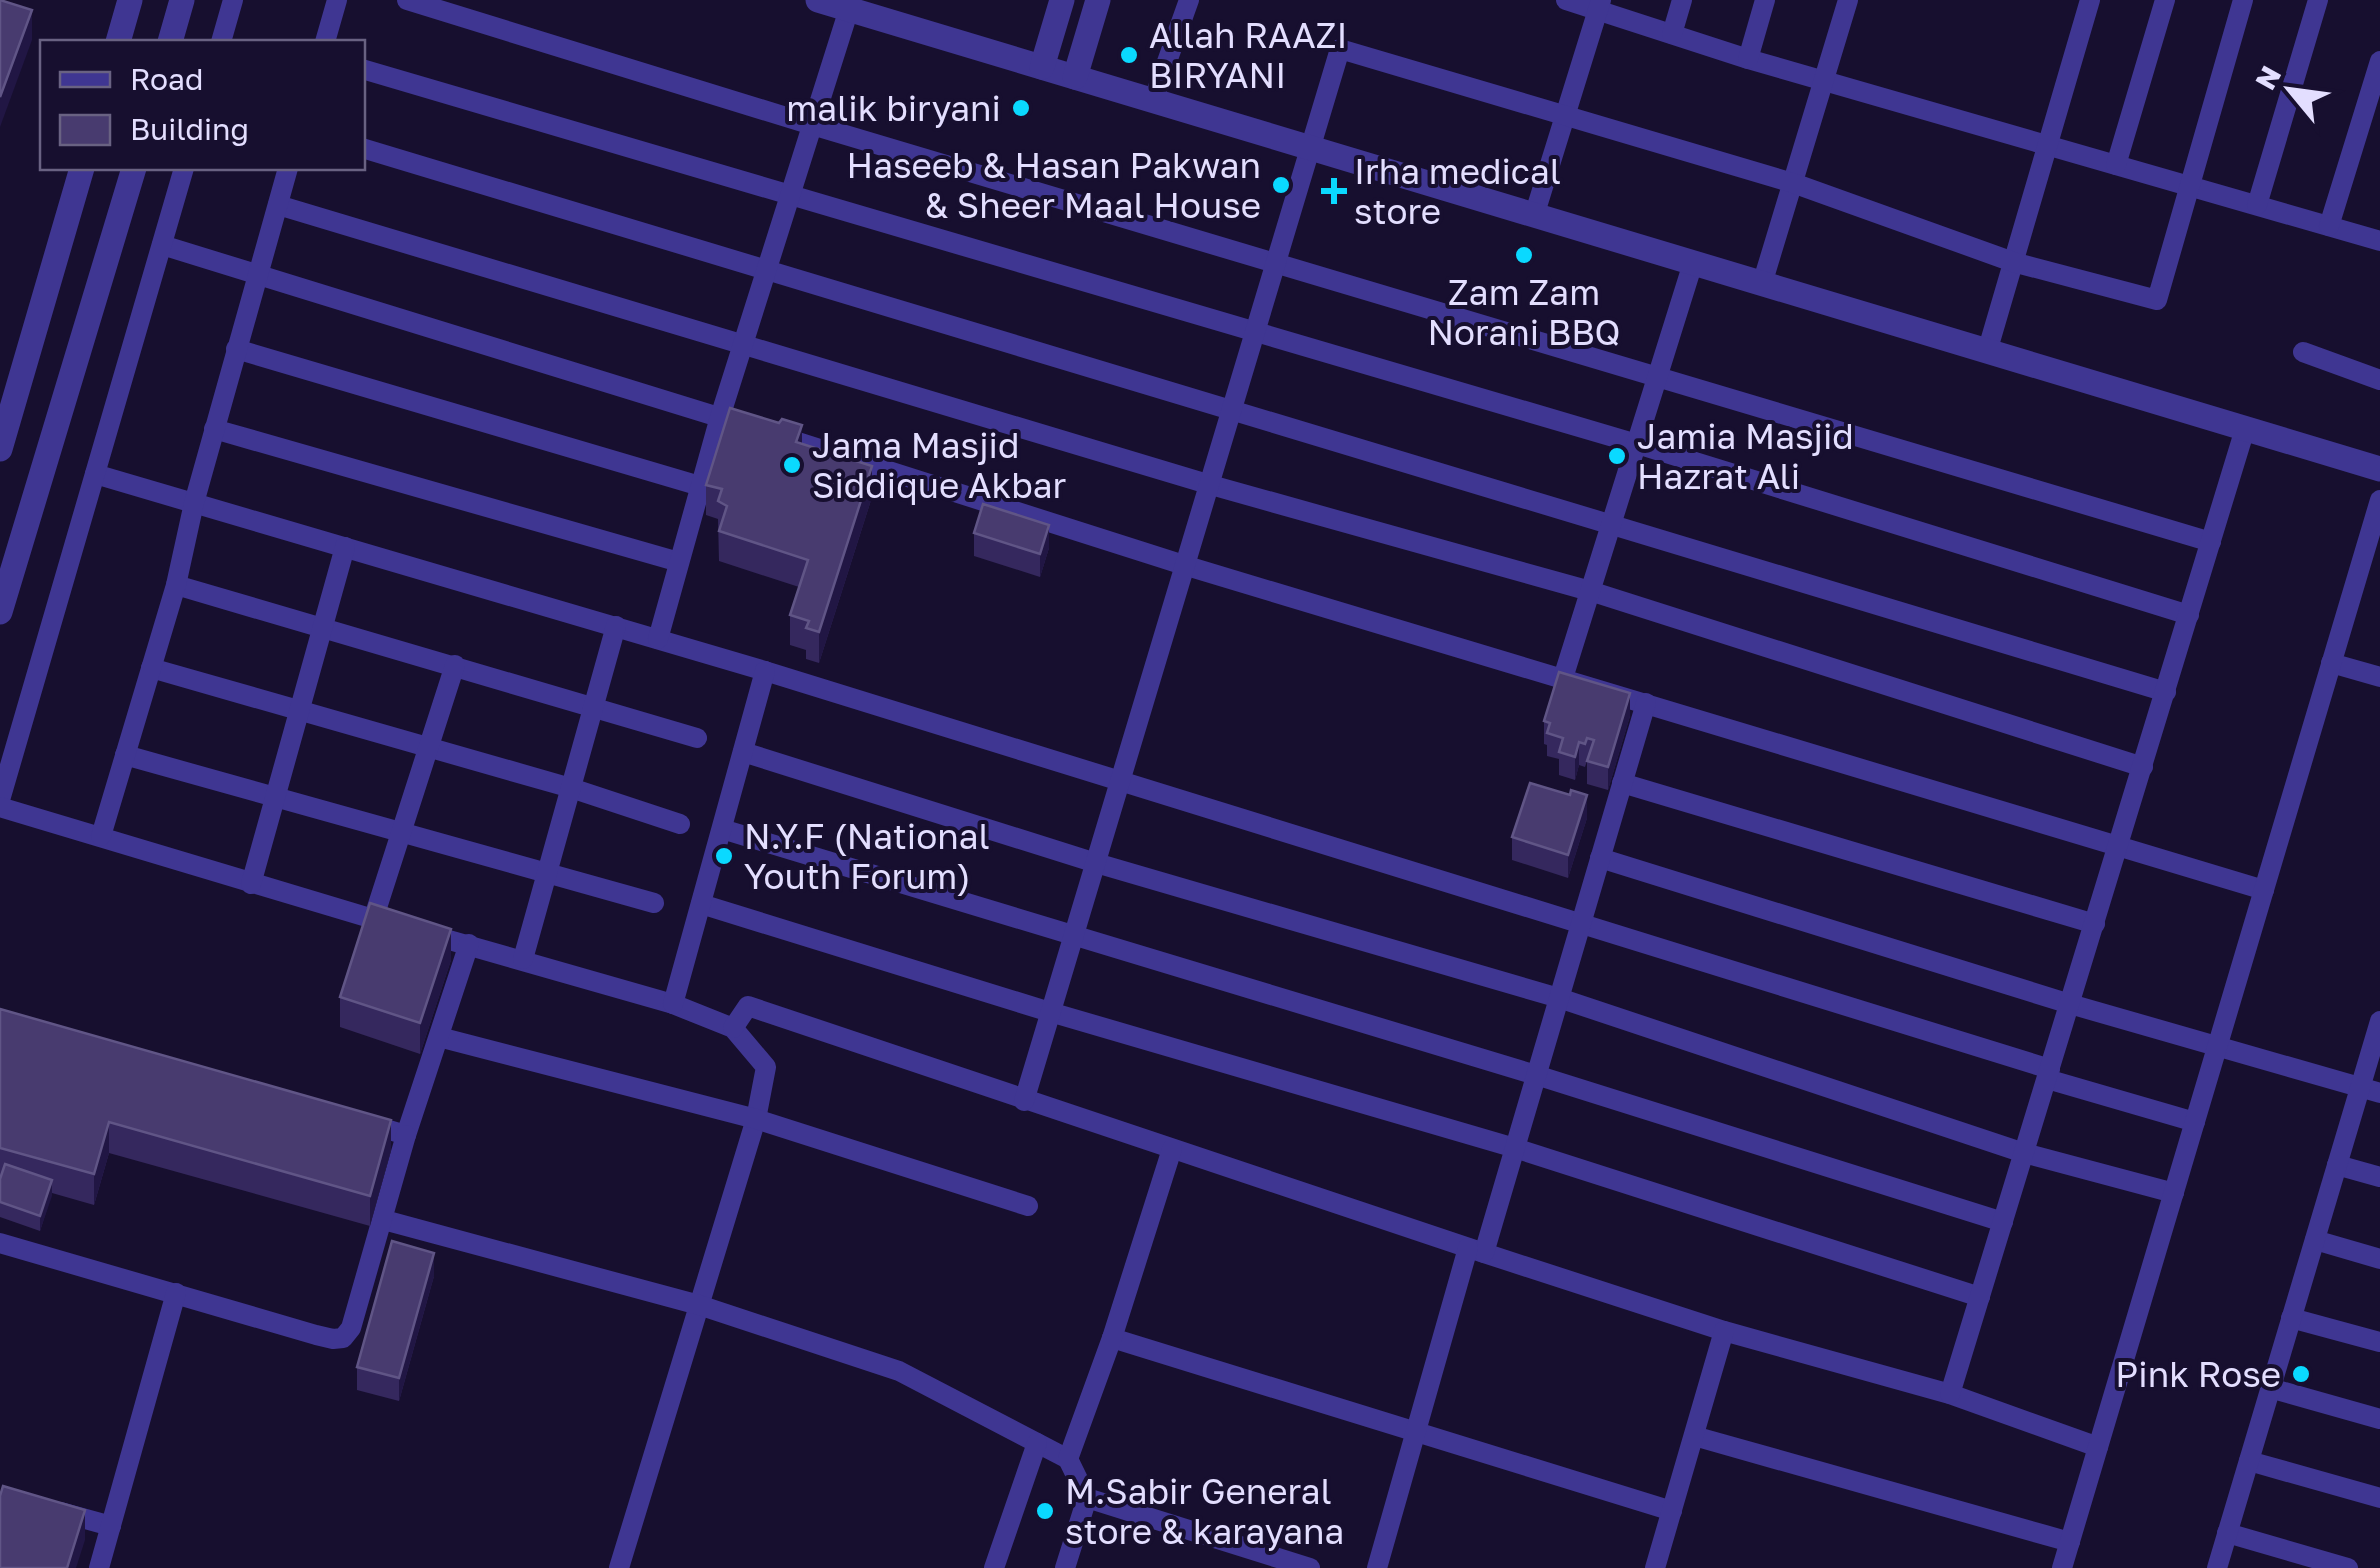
<svg xmlns="http://www.w3.org/2000/svg" width="2380" height="1568" font-family="'Golos Text',sans-serif">
  <style>
    .lines { fill: none; stroke-linecap: round; stroke-linejoin: round }
    .minor { stroke: #3f3692; stroke-width: 20 }
    .tertiary { stroke: #3f3692; stroke-width: 25 }
    .wall { fill: #35285e }
    .shaded-wall { fill: #211644 }
    .building { fill: #483b6f; stroke: #605586; stroke-width: 2.5 }
    .poi-dot { fill: #0ad9ff; stroke: #170f2f; stroke-width: 4 }
    .labels { text-anchor: middle; dominant-baseline: central; stroke-width: 8; stroke-linejoin: round; paint-order: stroke }
    .poi-label { font-size: 35px; fill: #e3deff; stroke: #170f2f; text-anchor: start }
  </style>
  <rect width="100%" height="100%" fill="#170f2f"/>
  <g class="lines">
    <!-- minor -->
    <g class="minor">
      <path d="M407 0 812 125 2211 542"/>
      <path d="M1566 0 1748 59 2380 241"/>
      <path d="M1672 34 1682 0"/>
      <path d="M221 42 233 0"/>
      <path d="M325 42 337 0"/>
      <path d="M1748 59 1765 0"/>
      <path d="M362 69 1637 444 2189 615"/>
      <path d="M1153 101 1189 0"/>
      <path d="M362 148C963 331 1566 507 2166 692"/>
      <path d="M2116 165 2165 0"/>
      <path d="M278 205 1211 485 1590 591 2143 767"/>
      <path d="M2257 205 2318 0"/>
      <path d="M1534 216 1601 0"/>
      <path d="M2329 226 2380 61"/>
      <path d="M162 245 751 427"/>
      <path d="M1762 284 1848 0"/>
      <path d="M236 349 700 486"/>
      <path d="M1987 352 2090 0"/>
      <path d="M2303 352 2380 380"/>
      <path d="M214 429 679 562"/>
      <path d="M779 436 1187 566 2264 890"/>
      <path d="M95 474 765 671 2050 1069"/>
      <path d="M176 585 697 738"/>
      <path d="M658 639 720 417 849 9"/>
      <path d="M2331 663 2380 677"/>
      <path d="M151 668 571 788 680 824"/>
      <path d="M1563 678 1693 263"/>
      <path d="M743 752 1096 863 1559 998 2024 1153 2174 1193"/>
      <path d="M125 755 654 903"/>
      <path d="M1622 783 2095 924"/>
      <path d="M0 800 184 168"/>
      <path d="M0 807 390 924"/>
      <path d="M722 829 1536 1075 2003 1222"/>
      <path d="M101 836 176 585 194 503 288 168"/>
      <path d="M1600 858 2070 1004 2380 1093"/>
      <path d="M251 884 345 547"/>
      <path d="M701 904 1050 1012 1515 1148 1980 1297"/>
      <path d="M373 920 455 665"/>
      <path d="M428 934 673 1004 733 1028 766 1067 756 1119 619 1568"/>
      <path d="M523 959 616 626"/>
      <path d="M673 1004 765 671"/>
      <path d="M733 1028 748 1006 1484 1253 1724 1331 1950 1394 2098 1447"/>
      <path d="M439 1037 756 1119 1028 1206"/>
      <path d="M2047 1079 2195 1122"/>
      <path d="M1024 1101 1340 49 1793 183 2013 262 2157 300 2243 0"/>
      <path d="M369 1124 406 1135 469 944"/>
      <path d="M2337 1165 2380 1177"/>
      <path d="M384 1220 699 1305 899 1371 1068 1459"/>
      <path d="M2315 1240 2380 1259"/>
      <path d="M0 1243 316 1335 333 1339 343 1338 351 1328 406 1135"/>
      <path d="M1484 1253 1646 703"/>
      <path d="M2291 1318 2380 1342"/>
      <path d="M1112 1338 1672 1511"/>
      <path d="M2270 1388 2380 1419"/>
      <path d="M1950 1394 2245 429"/>
      <path d="M1694 1436 2070 1542"/>
      <path d="M2249 1461 2380 1498"/>
      <path d="M1087 1498 1310 1568"/>
      <path d="M60 1512 111 1526"/>
      <path d="M2227 1533 2348 1568"/>
      <path d="M99 1568 176 1293"/>
      <path d="M994 1568 1037 1443"/>
      <path d="M1065 1568 1087 1498 1068 1459 1112 1338 1172 1149"/>
      <path d="M1377 1568 1468 1248"/>
      <path d="M1655 1568 1724 1331"/>
      <path d="M2062 1568 2380 500"/>
      <path d="M2217 1568 2380 1021"/>
    </g>
    <!-- tertiary -->
    <g class="tertiary">
      <path d="M818 0 2380 469"/>
      <path d="M118 42 130 0"/>
      <path d="M170 42 182 0"/>
      <path d="M1042 67 1062 0"/>
      <path d="M1075 77 1098 0"/>
      <path d="M0 449 82 168"/>
      <path d="M0 612 134 168"/>
    </g>
  </g>
  <!-- wall -->
  <g class="wall">
    <path d="M802 444 872 497 819 663 806 659V650L790 645V615L799 587 719 561 718 519 706 515V485Z"/>
    <path d="M974 533 1049 548 1040 577 974 556Z"/>
    <path d="M1630 716 1608 790 1587 784V761L1585 767 1579 765 1575 780 1559 775V759L1547 756V745L1544 744V721Z"/>
    <path d="M1587 818 1568 878 1512 860V837Z"/>
    <path d="M451 960 420 1054 340 1027V997Z"/>
    <path d="M0 1009 391 1150 370 1226 109 1153 94 1205 52 1193 40 1231 0 1217Z"/>
    <path d="M434 1276 399 1401 357 1390V1367Z"/>
  </g>
  <!-- shaded-wall -->
  <g class="shaded-wall">
    <path d="M32 10V40L0 127V97Z"/>
    <path d="M802 425V456L796 442Z"/>
    <path d="M872 466V497L819 663V632Z"/>
    <path d="M1049 525V548L1040 577V554Z"/>
    <path d="M1630 693V716L1608 790V767Z"/>
    <path d="M1579 742V765L1575 780V757Z"/>
    <path d="M1587 795V818L1568 878V855Z"/>
    <path d="M451 929V960L420 1054V1023Z"/>
    <path d="M391 1120V1150L370 1226V1196Z"/>
    <path d="M109 1122V1153L94 1205V1174Z"/>
    <path d="M52 1180V1196L40 1231V1216Z"/>
    <path d="M434 1253V1276L399 1401V1378Z"/>
    <path d="M85 1510V1540L76 1568H67Z"/>
  </g>
  <!-- building -->
  <g class="building">
    <path d="M0 0 32 10 0 97Z"/>
    <path d="M730 408 779 423 782 419 802 425 796 442 872 466 819 632 806 628 809 621 790 615 808 560 719 531 727 506 718 501 722 489 706 485Z"/>
    <path d="M983 504 1049 525 1040 554 974 533Z"/>
    <path d="M1559 672 1630 693 1608 767 1587 761 1594 740 1587 738 1585 744 1579 742 1575 757 1559 752 1563 738 1547 733 1550 723 1544 721Z"/>
    <path d="M1530 783 1570 795 1571 790 1587 795 1568 855 1512 837Z"/>
    <path d="M370 903 451 929 420 1023 340 997Z"/>
    <path d="M0 1009 391 1120 370 1196 109 1122 94 1174 0 1148Z"/>
    <path d="M5 1164 52 1180 40 1216 0 1202V1179Z"/>
    <path d="M392 1241 434 1253 399 1378 357 1367Z"/>
    <path d="M3 1486 85 1510 67 1568H0V1496Z"/>
  </g>
  <!-- markers -->
  <g class="poi-dot">
    <circle cx="1129" cy="55" r="10"/>
    <circle cx="1021" cy="108" r="10"/>
    <circle cx="1281" cy="185" r="10"/>
    <path d="M1329 176h10v10h10v10h-10v10h-10v-10h-10v-10h10z"/>
    <circle cx="1524" cy="255" r="10"/>
    <circle cx="1617" cy="456" r="10"/>
    <circle cx="792" cy="465" r="10"/>
    <circle cx="724" cy="856" r="10"/>
    <circle cx="2301" cy="1374" r="10"/>
    <circle cx="1045" cy="1511" r="10"/>
  </g>
  <g class="labels">
    <!-- poi labels -->
    <g class="poi-label">
      <text x="1149" y="35">Allah RAAZI<tspan x="1149" dy="40">BIRYANI</tspan></text>
      <text x="1001" y="108" text-anchor="end">malik biryani</text>
      <text x="1261" y="165" text-anchor="end">Haseeb &amp; Hasan Pakwan<tspan x="1261" dy="40">&amp; Sheer Maal House</tspan></text>
      <text x="1354" y="171">Irha medical<tspan x="1354" dy="40">store</tspan></text>
      <text x="1524" y="292" text-anchor="middle">Zam Zam<tspan x="1524" dy="40">Norani BBQ</tspan></text>
      <text x="1637" y="436">Jamia Masjid<tspan x="1637" dy="40">Hazrat Ali</tspan></text>
      <text x="812" y="445">Jama Masjid<tspan x="812" dy="40">Siddique Akbar</tspan></text>
      <text x="744" y="836">N.Y.F (National<tspan x="744" dy="40">Youth Forum)</tspan></text>
      <text x="2281" y="1374" text-anchor="end">Pink Rose</text>
      <text x="1065" y="1491">M.Sabir General<tspan x="1065" dy="40">store &amp; karayana</tspan></text>
    </g>
  </g>
  <!-- legend -->
  <rect x="40" y="40" width="325" height="130" fill="#170f2f" stroke="#696282" stroke-width="2.5"/>
  <rect x="60" y="72" width="50" height="15" fill="#3f3692" stroke="#696282" stroke-width="2.5"/>
  <text x="130" y="90" font-size="30" fill="#e3deff">Road</text>
  <rect x="60" y="115" width="50" height="30" fill="#483b6f" stroke="#696282" stroke-width="2.5"/>
  <text x="130" y="140" font-size="30" fill="#e3deff">Building</text>
  <!-- north arrow -->
  <g transform="translate(2290 90) rotate(299)" stroke="#170f2f" stroke-width="8" paint-order="stroke">
  <path d="M0-8L18 38L0 25L-18 38Z" fill="#e3deff"/>
  <text y="-15" font-size="28" font-weight="bold" text-anchor="middle" fill="#e3deff">N</text>
  </g>
</svg>
